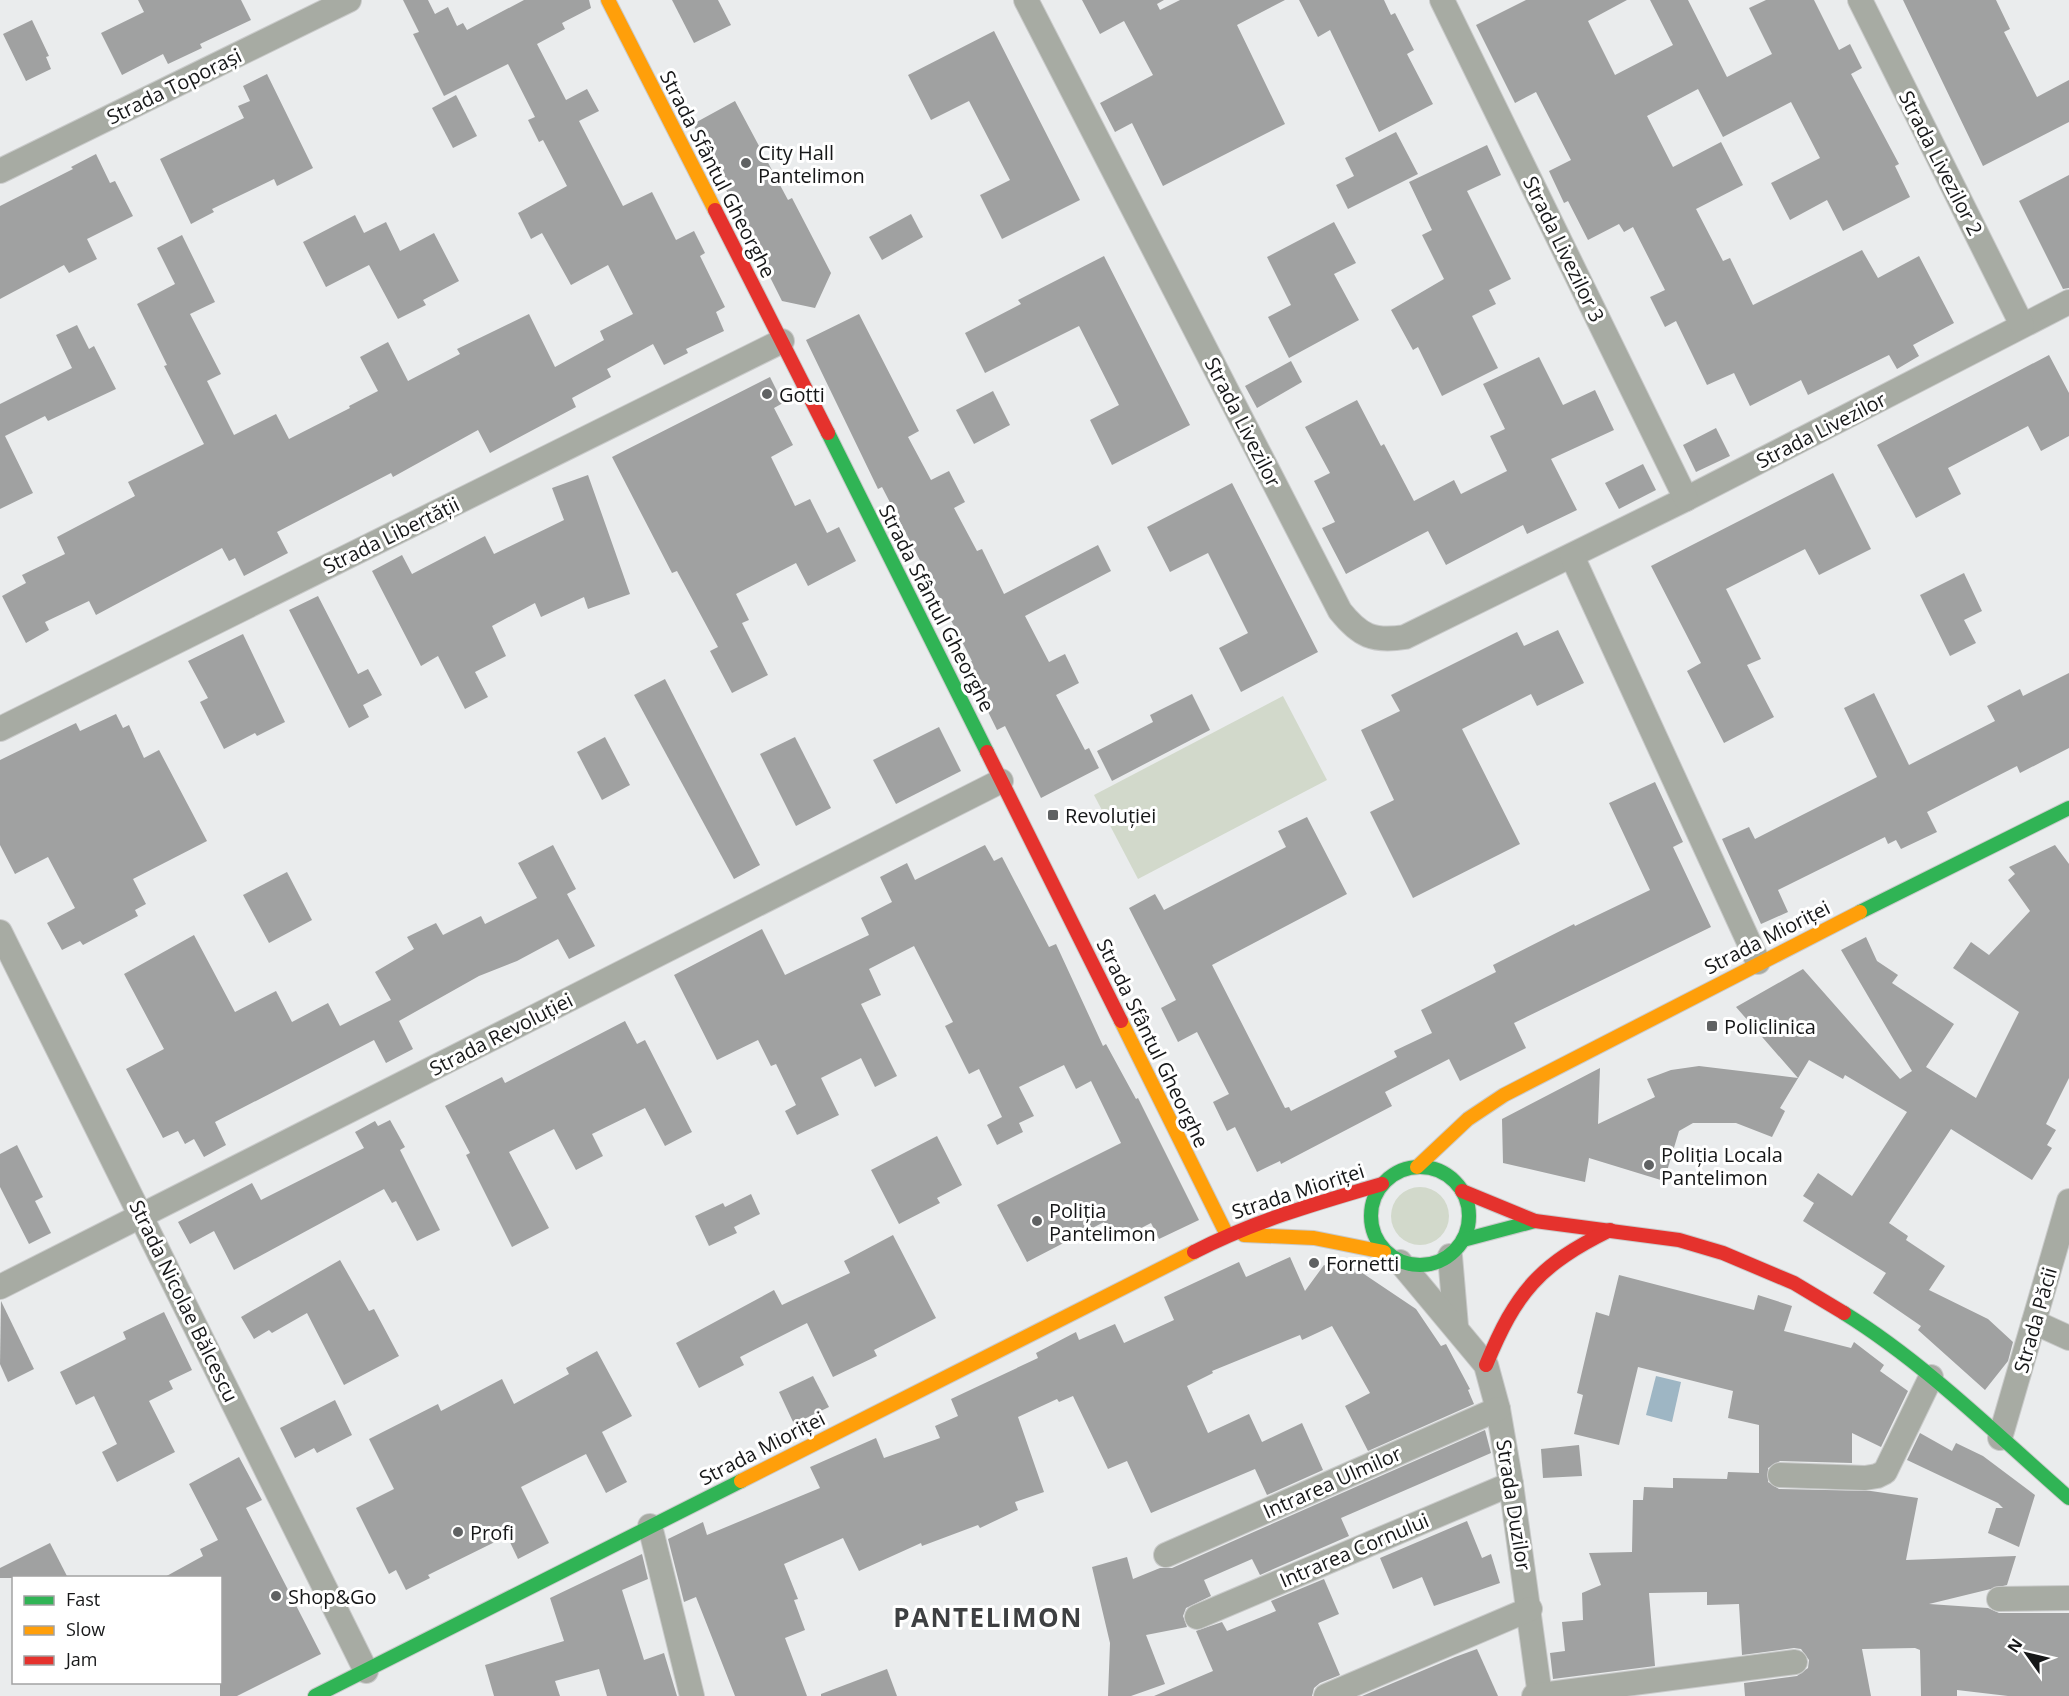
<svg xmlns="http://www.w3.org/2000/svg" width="2069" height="1696" font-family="'Open Sans',sans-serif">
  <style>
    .green { fill: #d2d9cb }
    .water { fill: #9eb6c4 }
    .building { fill: #a0a1a1 }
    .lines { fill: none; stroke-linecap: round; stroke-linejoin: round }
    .street-casing { stroke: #c9caca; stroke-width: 26 }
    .fast-casing { stroke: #c9caca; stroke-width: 16 }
    .slow-casing { stroke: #c9caca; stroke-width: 16 }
    .jam-casing { stroke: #c9caca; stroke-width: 16 }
    .street { stroke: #a7aba3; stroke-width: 24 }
    .fast { stroke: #30b455; stroke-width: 14 }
    .slow { stroke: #ff9f0a; stroke-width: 14 }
    .jam { stroke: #e5322d; stroke-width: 14 }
    .poi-dot { fill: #606263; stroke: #fff; stroke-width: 2 }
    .labels { text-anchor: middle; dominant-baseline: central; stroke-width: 6; stroke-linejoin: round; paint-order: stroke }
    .street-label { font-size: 20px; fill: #161718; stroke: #fff }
    .poi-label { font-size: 20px; fill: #161718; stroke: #fff; text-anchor: start }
    .district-label { font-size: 26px; font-weight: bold; letter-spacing: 1.5px; fill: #3e4042; stroke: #fff }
  </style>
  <rect width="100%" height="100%" fill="#eaeced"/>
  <!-- green -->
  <g class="green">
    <path d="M1283 696 1327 780 1138 879 1094 795Z"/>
    <circle cx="1420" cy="1216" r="29"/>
  </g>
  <!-- water -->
  <path class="water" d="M1656 1376 1681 1382 1672 1422 1646 1415Z"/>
  <!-- building -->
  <g class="building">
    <path d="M138 0H241L251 20 200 44 202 48 168 64 163 54 122 75 101 33 144 12Z"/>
    <path d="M403 0H428L435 14 448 7 457 26 463 23 467 30 524 0H589L591 8 562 23 565 29 537 44 566 100 587 89 599 111 579 121 623 206 652 192 676 240 694 231 705 253 700 256 725 307 716 312 724 331 686 349 688 353 664 365 653 344 607 369 611 377 572 398 576 407 490 453 478 430 393 477 391 473 277 532 288 553 244 576 235 558 229 561 222 548 96 615 89 601 45 622 49 630 26 643 2 596 26 583 22 575 65 554 57 537 135 496 128 482 204 444 164 366 167 365 137 304 175 284 157 248 182 235 215 302 190 314 221 374 207 381 234 435 276 414 289 439 350 408 349 406 378 391 360 357 388 342 408 381 460 354 457 349 529 314 555 367 604 340 600 331 633 314 608 265 571 285 542 233 531 239 518 213 567 186 543 140 539 142 528 120 535 117 508 64 444 96 413 34 419 32Z"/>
    <path d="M672 0H718L731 25 694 43Z"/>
    <path d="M1082 0H1164L1157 4 1160 10 1180 0H1285L1237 25 1285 124 1163 186 1132 123 1115 132 1100 103 1153 75 1124 21 1100 34Z"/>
    <path d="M1299 0H1384L1391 15 1395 13 1414 50 1407 54 1433 104 1379 132 1330 30 1318 37Z"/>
    <path d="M1526 0H1627L1588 21 1615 75 1673 45 1650 0H1688L1727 77 1772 54 1749 8 1766 0H1814L1839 50 1850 44 1862 68 1851 74 1899 164 1895 166 1910 197 1843 231 1827 200 1790 220 1771 183 1820 158 1791 102 1723 137 1698 89 1647 116 1673 167 1721 142 1743 185 1696 209 1723 261 1730 258 1753 305 1862 250 1878 278 1919 256 1954 323 1913 345 1919 356 1897 369 1889 355 1808 395 1801 380 1750 406 1734 373 1707 385 1676 321 1665 327 1650 297 1665 290 1633 227 1624 232 1619 224 1588 240 1568 201 1564 203 1549 171 1571 160 1536 92 1515 103 1476 25Z"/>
    <path d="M1903 0H1996L2010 29 2004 32 2037 97 2069 80V122L1983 166Z"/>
    <path d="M32 20 49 56 46 57 51 69 26 81 3 34Z"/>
    <path d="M994 31 1080 200 1002 239 980 195 1010 180 969 101 931 120 908 75Z"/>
    <path d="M267 74 313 168 277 186 274 179 212 209 214 212 191 224 160 159 244 118 238 106 250 101 243 86Z"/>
    <path d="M456 95 477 136 453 148 432 108Z"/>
    <path d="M735 101 788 200 792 198 831 273 815 308 782 301 693 124Z"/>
    <path d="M1396 132 1418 174 1348 209 1336 185 1354 176 1345 158Z"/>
    <path d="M1487 145 1501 175 1467 191 1511 279 1489 290 1496 304 1472 316 1498 368 1442 396 1418 347 1413 350 1391 310 1444 279 1422 235 1432 230 1409 182Z"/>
    <path d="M96 154 110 183 115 181 133 216 87 239 97 259 69 273 64 265 0 299V206L73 169 71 167Z"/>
    <path d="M2069 175V288L2063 289 2019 201Z"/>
    <path d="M911 214 923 237 882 260 869 237Z"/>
    <path d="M355 215 364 233 386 222 400 251 434 233 459 281 423 300 426 305 398 319 369 265 326 287 303 242Z"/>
    <path d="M1334 222 1356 263 1334 274 1359 320 1289 358 1268 317 1291 305 1267 257Z"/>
    <path d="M1104 256 1190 425 1112 465 1090 420 1119 405 1079 326 985 373 965 333 1021 304 1018 300Z"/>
    <path d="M859 314 919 431 908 437 931 480 949 471 965 502 954 508 977 551 982 549 1004 594 1098 545 1111 571 1025 616 1049 662 1065 654 1079 683 1056 695 1085 750 1089 748 1099 768 1041 798 1005 726 997 730 965 665 972 661 882 487 878 489 806 340Z"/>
    <path d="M77 325 89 349 94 346 116 389 48 421 45 416 5 436 33 493 0 509V404L72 368 56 335Z"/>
    <path d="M2049 355 2069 393V436L2041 451 2028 426 1948 468 1961 494 1916 518 1877 445Z"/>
    <path d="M1539 357 1563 405 1595 390 1614 430 1551 459 1577 510 1527 534 1523 525 1446 565 1428 531 1346 574 1322 528 1335 522 1314 481 1330 473 1305 427 1357 400 1381 446 1384 444 1414 501 1454 480 1461 494 1507 471 1490 436 1505 429 1483 384Z"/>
    <path d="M1291 361 1302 382 1257 408 1245 386Z"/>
    <path d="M770 377 783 403 774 408 793 445 771 457 795 506 810 499 827 533 839 527 856 561 808 586 796 563 736 594 749 620 742 623 768 675 732 693 710 651 718 647 677 571 672 573 612 457Z"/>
    <path d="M993 391 1010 425 974 444 956 410Z"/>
    <path d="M1716 428 1730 456 1696 472 1683 445Z"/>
    <path d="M1643 464 1656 490 1619 509 1605 483Z"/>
    <path d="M1833 473 1871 549 1819 575 1805 549 1726 589 1761 659 1747 665 1774 717 1724 743 1687 671 1701 663 1651 566Z"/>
    <path d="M588 475 630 594 588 609 584 597 541 617 535 603 492 626 506 656 475 672 488 697 465 709 438 656 421 666 372 571 402 555 412 574 485 536 494 554 564 520 552 488Z"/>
    <path d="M1232 483 1318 652 1241 692 1219 648 1248 633 1208 553 1170 572 1147 527Z"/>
    <path d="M1964 573 1982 611 1964 620 1976 643 1950 656 1920 595Z"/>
    <path d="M318 596 358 674 368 669 382 695 363 705 369 717 349 728 289 610Z"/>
    <path d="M1558 630 1584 683 1537 706 1531 694 1462 729 1520 844 1413 898 1370 812 1394 800 1361 730 1400 711 1391 695 1517 632 1524 646Z"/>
    <path d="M243 634 285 722 257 736 255 733 224 749 200 702 208 698 188 661Z"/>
    <path d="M2069 673V748L2020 773 2017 766 1927 812 1937 832 1901 849 1896 840 1888 844 1885 837 1778 890 1788 912 1761 924 1722 839 1749 827 1755 839 1877 777 1844 708 1874 693 1909 765 1995 721 1987 706 2020 689 2023 696Z"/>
    <path d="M665 679 760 865 734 879 634 695Z"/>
    <path d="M1192 694 1210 730 1112 781 1097 751 1153 722 1150 715Z"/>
    <path d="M116 714 123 728 129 725 144 758 159 750 207 841 133 879 146 904 135 910 138 916 83 945 80 941 62 950 47 923 75 908 48 857 15 874 0 845V760L76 723 80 731Z"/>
    <path d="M939 727 961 771 896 804 873 760Z"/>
    <path d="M605 737 630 785 602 800 577 752Z"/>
    <path d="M795 737 831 808 796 826 760 754Z"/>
    <path d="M1655 782 1683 842 1673 847 1711 927 1514 1023 1526 1048 1460 1081 1449 1059 1385 1092 1392 1106 1281 1164 1280 1161 1257 1172 1235 1127 1227 1131 1213 1102 1229 1094 1197 1032 1178 1042 1161 1008 1176 1000 1129 908 1155 894 1164 910 1286 847 1278 831 1307 817 1347 894 1212 965 1285 1108 1289 1107 1291 1111 1397 1057 1394 1051 1432 1033 1421 1010 1496 972 1493 965 1574 924 1575 926 1650 890 1609 803Z"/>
    <path d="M553 845 576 889 567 894 595 946 569 959 558 939 517 961 479 976 399 1021 413 1049 386 1063 374 1040 215 1122 226 1145 204 1157 194 1139 185 1144 178 1131 163 1138 126 1069 164 1049 124 974 194 935 235 1012 276 991 292 1022 328 1003 340 1026 391 1000 375 972 414 949 407 937 436 923 443 935 481 916 485 924 537 898 518 863Z"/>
    <path d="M985 845 994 861 1002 857 1049 947 1056 944 1103 1046 1106 1044 1136 1099 1138 1098 1199 1220 1159 1239 1151 1223 1114 1242 1104 1222 1027 1262 997 1205 1121 1143 1091 1081 1076 1089 1064 1065 1019 1087 1034 1116 1019 1123 1023 1132 997 1145 987 1125 1002 1117 979 1069 969 1074 945 1026 953 1022 914 946 869 969 881 995 861 1004 897 1076 875 1087 861 1058 821 1078 839 1115 797 1135 785 1111 796 1105 776 1064 771 1066 758 1040 717 1060 674 975 762 929 785 975 869 935 861 918 892 902 880 877 907 863 915 880Z"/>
    <path d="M2055 845 2069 864V1078L2046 1124 2056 1130 2047 1145 2052 1148 2032 1180 1951 1129 1889 1223 1908 1236 1906 1240 1945 1266 1929 1290 1988 1319 2013 1342 2008 1361 1985 1390 1918 1330 1921 1326 1873 1293 1886 1273 1803 1221 1814 1203 1803 1196 1818 1173 1852 1196 1907 1112 1845 1075 1843 1079 1809 1060 1780 1108 1785 1111 1772 1137 1736 1123H1693L1679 1131 1664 1181 1589 1158 1585 1182 1503 1163 1502 1119 1600 1068 1598 1124 1655 1097 1647 1079 1671 1070 1699 1066 1798 1078 1736 1007 1803 969 1900 1079 1912 1071 1841 950 1866 937 1877 961 1898 975 1892 983 1954 1024 1926 1067 1976 1098 2019 1012 1953 968 1971 942 1989 955 2030 911 2008 880 2015 874 2009 867Z"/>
    <path d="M287 872 312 920 269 943 243 895Z"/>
    <path d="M625 1021 637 1044 645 1040 692 1132 665 1146 645 1108 592 1134 603 1156 576 1170 554 1129 509 1152 549 1228 512 1247 466 1155 470 1153 445 1106 502 1077 505 1083Z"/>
    <path d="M390 1120 405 1147 400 1150 440 1230 417 1241 396 1201 392 1203 384 1189 234 1270 214 1231 190 1244 178 1222 252 1183 261 1200 364 1148 355 1132 375 1121 378 1126Z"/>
    <path d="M937 1136 962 1185 937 1198 940 1203 899 1224 871 1170Z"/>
    <path d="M17 1145 43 1197 35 1201 51 1233 29 1244 0 1187V1154Z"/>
    <path d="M751 1194 760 1214 734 1227 737 1233 709 1246 695 1216 723 1203 725 1207Z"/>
    <path d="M893 1235 936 1318 874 1350 877 1356 833 1377 807 1323 740 1357 744 1365 699 1388 676 1343 774 1290 782 1305 850 1273 844 1261Z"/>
    <path d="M1290 1257 1305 1291 1324 1265 1336 1270 1342 1263 1349 1264 1416 1309 1441 1346 1446 1344 1470 1389 1468 1390 1474 1404 1368 1451 1345 1406 1370 1393 1332 1326 1302 1340 1300 1335 1212 1371 1213 1373 1187 1386 1208 1433 1249 1414 1262 1442 1302 1423 1323 1470 1267 1495 1255 1469 1151 1513 1127 1461 1108 1469 1073 1396 1059 1402 1057 1399 1018 1417 1044 1492 1015 1502 1018 1510 980 1528 978 1525 922 1546 921 1543 859 1571 843 1538 784 1564 798 1599 794 1600 805 1630 785 1638 807 1696H735L696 1597 684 1602 668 1539 703 1522 707 1535 820 1488 810 1467 876 1438 884 1458 940 1438 935 1426 958 1416 951 1399 1038 1358 1036 1353 1076 1332 1079 1340 1115 1324 1124 1343 1174 1320 1164 1297 1239 1262 1246 1277Z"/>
    <path d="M340 1260 369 1311 374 1309 399 1356 344 1385 307 1313 272 1333 269 1330 254 1339 241 1317Z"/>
    <path d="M1619 1275 1754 1310 1758 1295 1792 1306 1784 1331 1851 1348 1854 1342 1884 1365 1880 1371 1908 1391 1881 1447 1852 1433V1463L1780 1461 1768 1468V1482L1779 1489 1871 1491 1918 1498 1906 1560 2016 1556 2007 1585 1929 1604 1988 1608 1999 1613H2069V1696H2008L1957 1690V1696H1921L1920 1650 1915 1648 1862 1649 1871 1696H1745L1744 1683 1797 1676 1808 1668 1809 1660 1801 1649 1794 1648 1742 1655 1739 1604 1707 1605V1592L1649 1593 1655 1666 1553 1679 1550 1653 1565 1651 1562 1622 1583 1620 1582 1593 1601 1585 1589 1553 1632 1552 1633 1500H1643L1644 1487 1673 1488V1478L1727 1479 1728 1472 1759 1473V1425L1728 1418 1733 1391 1638 1367 1619 1445 1574 1434 1583 1395 1577 1393 1596 1312 1609 1316Z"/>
    <path d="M1 1301 34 1369 8 1382 0 1364Z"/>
    <path d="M164 1312 192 1370 169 1381 173 1389 149 1401 175 1452 117 1482 102 1452 117 1444 94 1396 76 1405 60 1372 126 1339 123 1332Z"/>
    <path d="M597 1351 632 1416 602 1432 627 1482 606 1493 586 1454 521 1487 549 1543 518 1559 507 1536 428 1575 430 1578 406 1590 396 1570 389 1574 356 1508 394 1489 369 1439 438 1404 441 1411 502 1379 514 1404 569 1374 566 1368Z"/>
    <path d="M813 1376 829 1407 794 1424 779 1392Z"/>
    <path d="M335 1400 352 1435 317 1453 314 1448 295 1458 280 1428Z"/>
    <path d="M1485 1430 1491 1453 1341 1518 1349 1536 1260 1575 1252 1559 1204 1580 1211 1596 1186 1608 1183 1616 1187 1627 1146 1635 1165 1684 1131 1696H1108L1110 1643 1092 1567 1127 1557 1133 1579 1160 1568H1172Z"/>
    <path d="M1920 1433 1952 1451 1956 1443 1983 1456 2035 1495 2019 1547 1988 1533 1996 1508H2003L1998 1503 1907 1460Z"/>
    <path d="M1579 1445 1582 1476 1543 1478 1541 1449Z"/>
    <path d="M239 1457 262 1500 246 1508 321 1654 237 1696H220V1578H163L203 1556 200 1549 218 1540 189 1484Z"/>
    <path d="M1467 1521 1482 1558 1491 1554 1500 1583 1434 1606 1422 1577 1393 1589 1380 1558Z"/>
    <path d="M50 1543 68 1578H0V1568Z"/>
    <path d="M642 1554 648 1579 622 1590 644 1660 664 1653 677 1696H607L599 1669 555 1681 560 1696H494L485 1665 564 1641 550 1598Z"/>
    <path d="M1324 1579 1339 1614 1318 1623 1340 1675 1320 1683 1314 1688 1312 1696H1154L1213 1671 1196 1631 1222 1622 1227 1631 1276 1611 1271 1601Z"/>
    <path d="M1477 1649 1498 1696H1362L1455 1657Z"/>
    <path d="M887 1669 897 1696H821V1694Z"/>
  </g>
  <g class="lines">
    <!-- street casing -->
    <g class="street-casing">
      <g id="street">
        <path d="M1026 0 1340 611C1360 636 1373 642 1405 637L1686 499 2069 302"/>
        <path d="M1442 0 1686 499"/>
        <path d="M1860 0 2022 325"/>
        <path d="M0 171 349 0"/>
        <path d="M1572 556 1758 962"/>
        <path d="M0 729 782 341"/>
        <path d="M0 932 366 1671"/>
        <path d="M1450 1256 1456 1326"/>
        <path d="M1400 1262 1486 1365 1498 1409 1511 1484 1540 1696"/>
        <path d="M0 1287 1001 781"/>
        <path d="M2034 1322 2069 1338"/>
        <path d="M2000 1438 2069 1201"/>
        <path d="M1780 1475 1865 1478 1877 1476 1885 1472 1931 1377"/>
        <path d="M650 1526 692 1696"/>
        <path d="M1166 1555 1498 1409"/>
        <path d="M1999 1599 2069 1598"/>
        <path d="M1197 1617 1511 1484"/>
        <path d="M1326 1696 1530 1609"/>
        <path d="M1534 1696 1795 1662"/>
      </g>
    </g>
    <!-- fast casing -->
    <g class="fast-casing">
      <g id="fast">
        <path d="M828 433 987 752"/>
        <path d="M1860 912 2069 808"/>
        <circle cx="1420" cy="1216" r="49"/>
        <path d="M1463 1240 1535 1221"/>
        <path d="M1844 1313C1926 1364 1996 1434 2069 1498"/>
        <path d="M315 1696 741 1481"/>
      </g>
    </g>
    <!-- slow casing -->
    <g class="slow-casing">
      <g id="slow">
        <path d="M608 0 715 210"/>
        <path d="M1121 1021 1227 1235"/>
        <path d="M1417 1167 1468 1119 1504 1095 1860 912"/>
        <path d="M1244 1235 1314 1238 1384 1252"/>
        <path d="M741 1481 1194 1252"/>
      </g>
    </g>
    <!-- jam casing -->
    <g class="jam-casing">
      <g id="jam">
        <path d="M715 210 828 433"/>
        <path d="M987 752 1121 1021"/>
        <path d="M1462 1191 1535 1221 1679 1240 1723 1253 1794 1283 1844 1313"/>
        <path d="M1194 1252C1254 1221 1317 1203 1382 1184"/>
        <path d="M1486 1365C1516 1292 1539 1265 1610 1230"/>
      </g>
    </g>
    <!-- street -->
    <use href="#street" class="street"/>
    <!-- fast -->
    <use href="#fast" class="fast"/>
    <!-- slow -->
    <use href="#slow" class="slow"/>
    <!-- jam -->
    <use href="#jam" class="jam"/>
  </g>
  <!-- markers -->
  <g class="poi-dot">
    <circle cx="746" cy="163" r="6"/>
    <circle cx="767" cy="394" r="6"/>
    <rect x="1047" y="809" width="12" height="12" rx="3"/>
    <rect x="1706" y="1020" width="12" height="12" rx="3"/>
    <circle cx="1649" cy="1165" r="6"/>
    <circle cx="1037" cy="1221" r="6"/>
    <circle cx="1314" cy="1263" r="6"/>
    <circle cx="458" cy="1532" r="6"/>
    <circle cx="276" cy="1596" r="6"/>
  </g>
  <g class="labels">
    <!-- street labels -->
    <g class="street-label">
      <text transform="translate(174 86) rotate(-26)">Strada Toporași</text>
      <text transform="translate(1941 163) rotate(63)">Strada Livezilor 2</text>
      <text transform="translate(718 174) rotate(63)">Strada Sfântul Gheorghe</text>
      <text transform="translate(1564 249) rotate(64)">Strada Livezilor 3</text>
      <text transform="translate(1243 422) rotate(63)">Strada Livezilor</text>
      <text transform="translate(1821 430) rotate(-27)">Strada Livezilor</text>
      <text transform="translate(391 535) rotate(-26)">Strada Libertății</text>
      <text transform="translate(937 608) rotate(63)">Strada Sfântul Gheorghe</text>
      <text transform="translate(1767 937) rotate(-27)">Strada Mioriței</text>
      <text transform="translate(501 1034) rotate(-27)">Strada Revoluției</text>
      <text transform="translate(1153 1043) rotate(64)">Strada Sfântul Gheorghe</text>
      <text transform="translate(1298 1191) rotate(-18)">Strada Mioriței</text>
      <text transform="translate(184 1301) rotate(64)">Strada Nicolae Bălcescu</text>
      <text transform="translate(2035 1320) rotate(-74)">Strada Păcii</text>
      <text transform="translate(762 1448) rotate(-27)">Strada Mioriței</text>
      <text transform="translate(1332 1482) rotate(-24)">Intrarea Ulmilor</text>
      <text transform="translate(1514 1505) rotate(81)">Strada Duzilor</text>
      <text transform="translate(1354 1550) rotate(-23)">Intrarea Cornului</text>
    </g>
    <!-- poi labels -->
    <g class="poi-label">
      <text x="758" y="152">City Hall<tspan x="758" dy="23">Pantelimon</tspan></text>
      <text x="779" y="394">Gotti</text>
      <text x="1065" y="815">Revoluției</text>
      <text x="1724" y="1026">Policlinica</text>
      <text x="1661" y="1154">Poliția Locala<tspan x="1661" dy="23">Pantelimon</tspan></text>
      <text x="1049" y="1210">Poliția<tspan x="1049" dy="23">Pantelimon</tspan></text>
      <text x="1326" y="1263">Fornetti</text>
      <text x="470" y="1532">Profi</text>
      <text x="288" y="1596">Shop&amp;Go</text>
    </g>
    <!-- district labels -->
    <g class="district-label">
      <text x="988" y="1617">PANTELIMON</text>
    </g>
  </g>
  <!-- legend -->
  <rect x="12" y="1576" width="210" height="108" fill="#ffffff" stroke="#a2a2a3" stroke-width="1.5"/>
  <rect x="24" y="1596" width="30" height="9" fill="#30b455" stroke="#a2a2a3" stroke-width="1.5"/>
  <text x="66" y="1606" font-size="18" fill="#161718">Fast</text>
  <rect x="24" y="1626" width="30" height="9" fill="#ff9f0a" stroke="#a2a2a3" stroke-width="1.5"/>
  <text x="66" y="1636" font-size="18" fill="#161718">Slow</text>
  <rect x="24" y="1656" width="30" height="9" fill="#e5322d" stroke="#a2a2a3" stroke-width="1.5"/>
  <text x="66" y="1666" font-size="18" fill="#161718">Jam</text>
  <!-- north arrow -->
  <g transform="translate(2027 1654) rotate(304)" stroke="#ffffff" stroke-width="4.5" paint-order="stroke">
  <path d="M0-4.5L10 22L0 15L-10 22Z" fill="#161718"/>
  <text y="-9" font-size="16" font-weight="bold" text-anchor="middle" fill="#161718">N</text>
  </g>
</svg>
